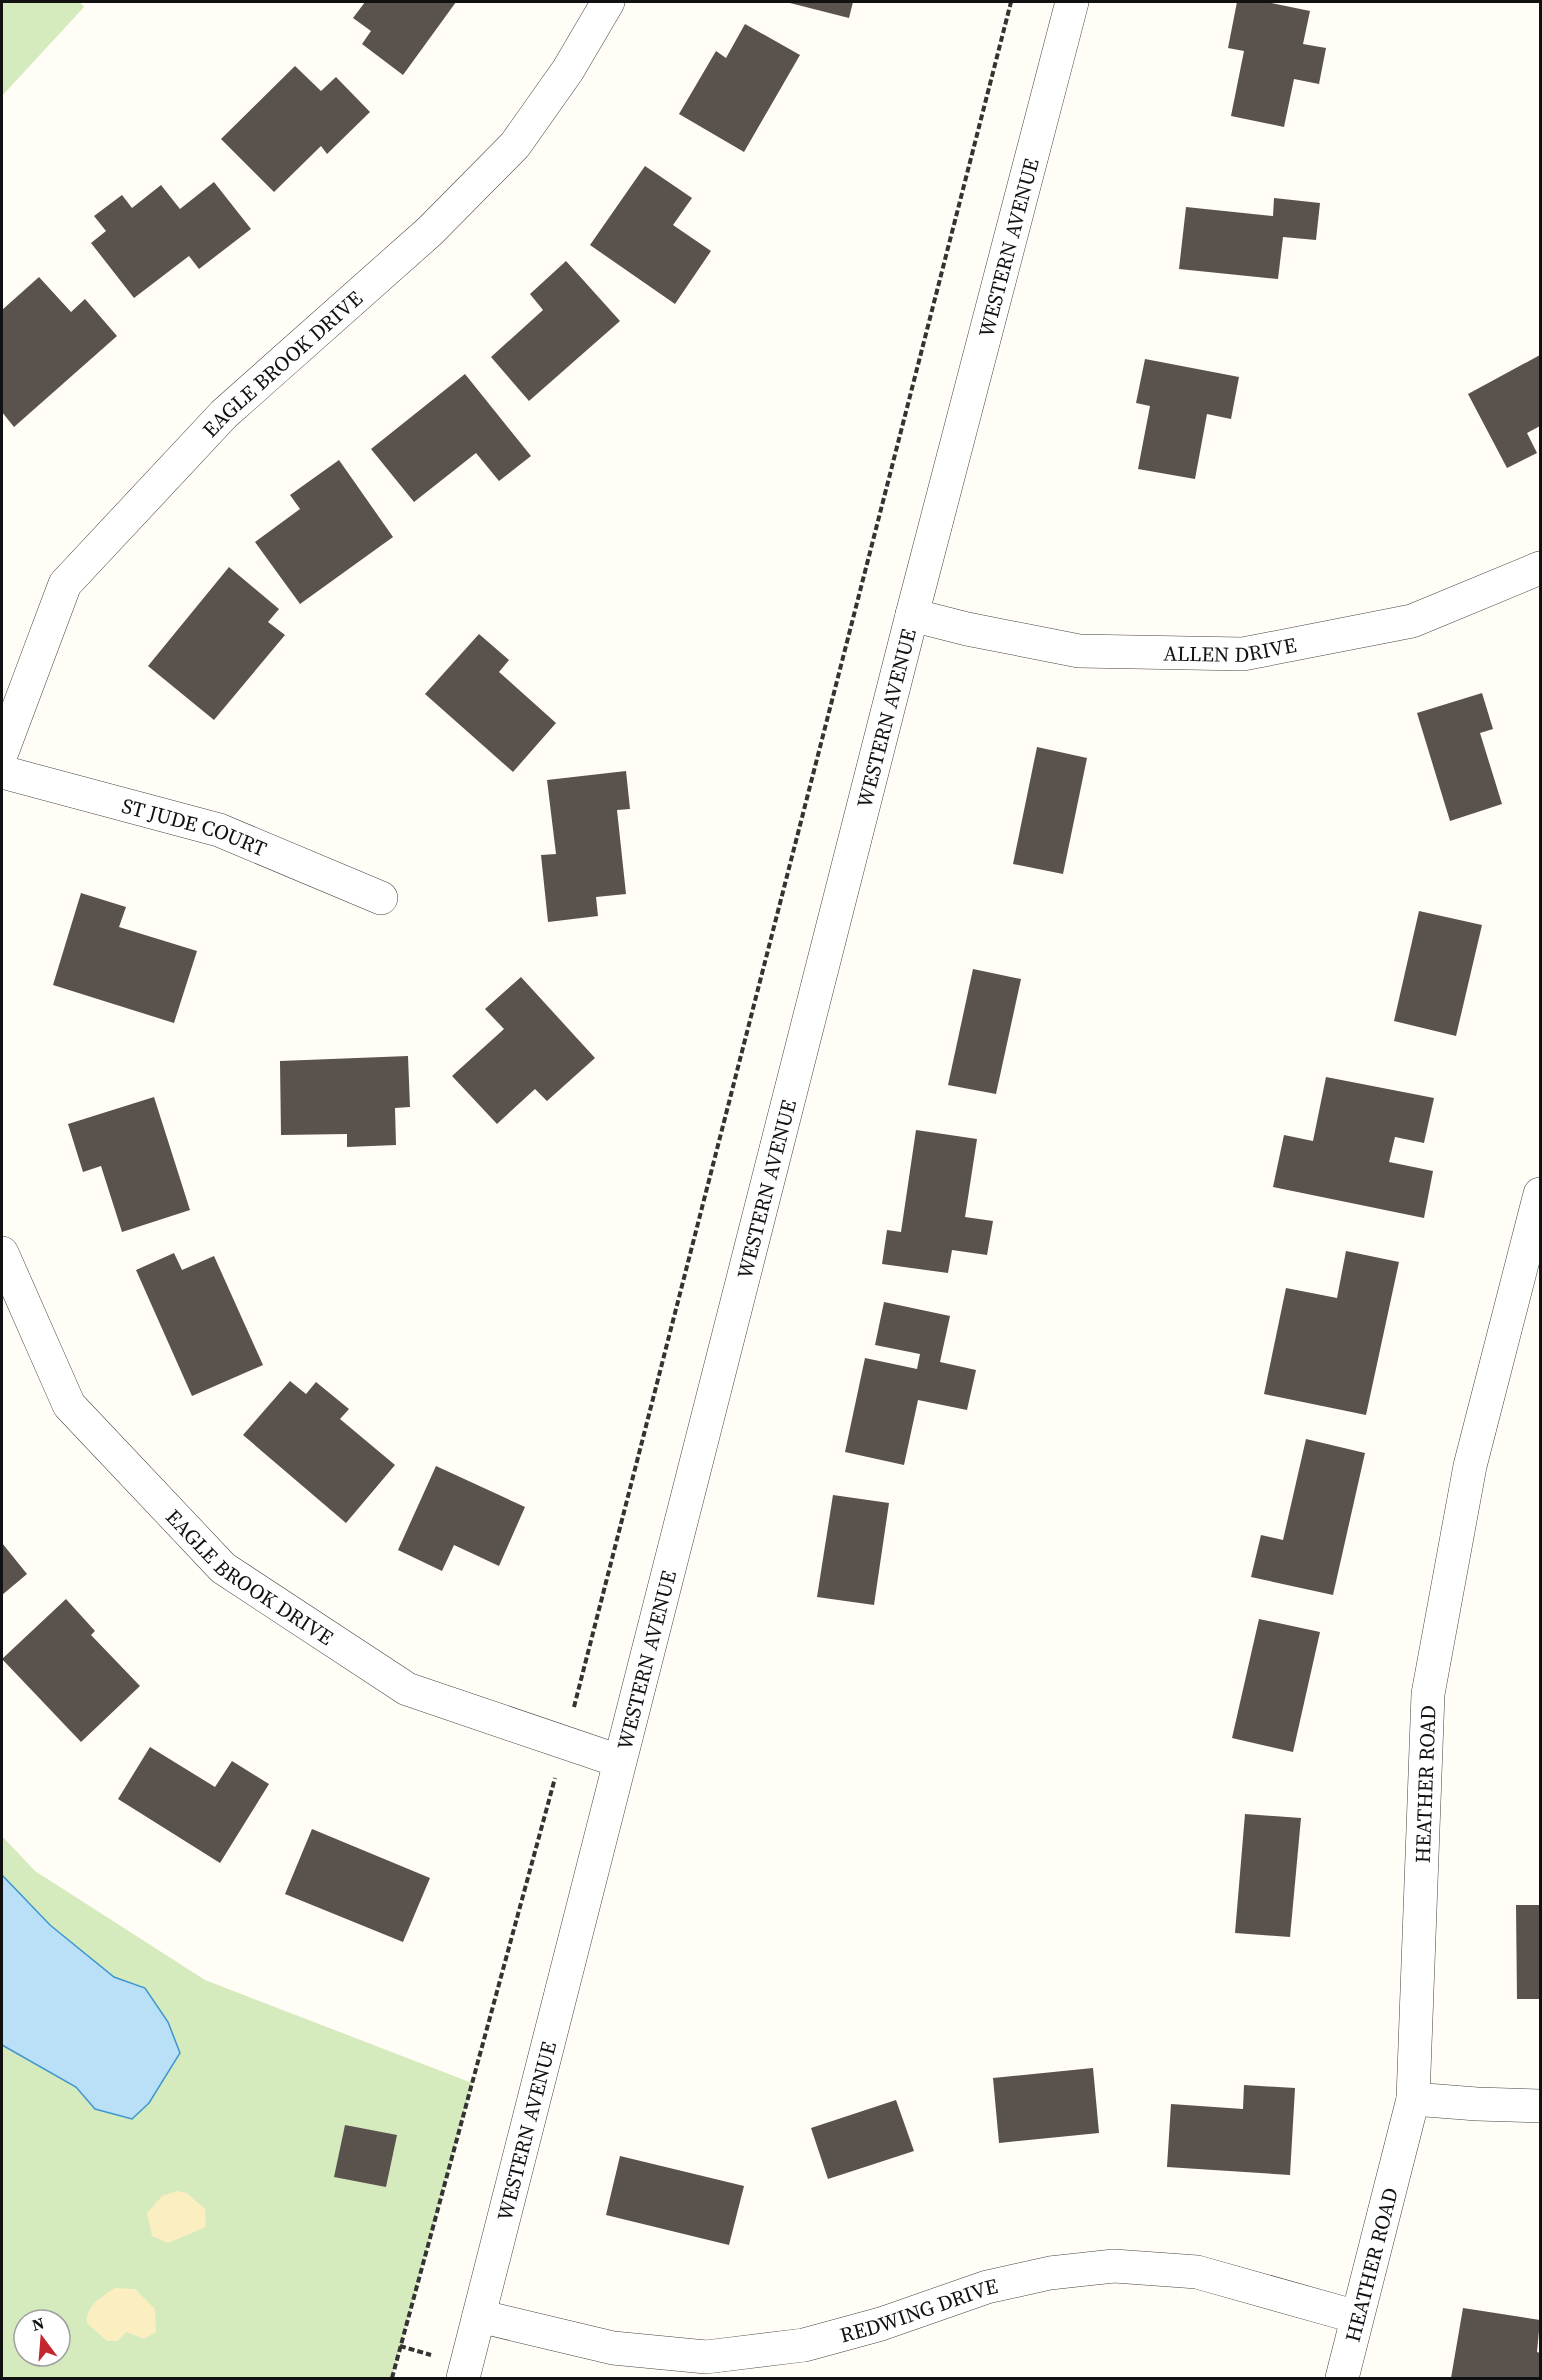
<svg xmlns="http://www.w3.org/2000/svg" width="1542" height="2380" font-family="'Source Serif 4',serif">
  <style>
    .green { fill: #d5ebbd; fill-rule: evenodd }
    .sand { fill: #fbeec1 }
    .water { fill: #b9e0f7; stroke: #3f96cf; stroke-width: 1.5 }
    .building { fill: #5a524d }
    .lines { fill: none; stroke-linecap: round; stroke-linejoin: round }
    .street-casing { stroke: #444; stroke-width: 34 }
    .path { stroke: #333; stroke-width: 4; stroke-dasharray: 6 3; stroke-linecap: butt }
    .street { stroke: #fff; stroke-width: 33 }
    .labels { text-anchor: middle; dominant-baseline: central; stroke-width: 6; stroke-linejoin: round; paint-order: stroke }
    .street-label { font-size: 21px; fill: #111; stroke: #fff }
  </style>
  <rect width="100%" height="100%" fill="#fffdf5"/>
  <!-- green -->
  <g class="green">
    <path d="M2 2H80L84 7 2 96Z"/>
    <path d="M2 1836 35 1871 205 1980 472 2083 392 2378H2ZM24 2320H60V2356H24Z"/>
  </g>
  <!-- sand -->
  <g class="sand">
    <path d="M177 2191 187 2193 205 2209 206 2227 168 2243 152 2236 147 2213 162 2196Z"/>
    <path d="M115 2288 135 2289 155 2309 156 2332 144 2339 126 2332 118 2341H107L87 2323C86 2305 101 2297 115 2288Z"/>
  </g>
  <!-- water -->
  <path class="water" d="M2 1875 50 1925 114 1977 145 1988 168 2022 180 2053 149 2103 132 2119 95 2109 76 2087 2 2045Z"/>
  <!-- building -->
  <g class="building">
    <path d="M365 2H456L403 75 362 44 371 31 353 18Z"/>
    <path d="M786 2H853L849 18Z"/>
    <path d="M1237 2H1266L1310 11 1303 44 1326 48 1319 84 1294 79 1284 127 1231 116 1244 51 1228 48Z"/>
    <path d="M745 24 800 55 744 152 679 114 716 51 726 58Z"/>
    <path d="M295 66 321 91 336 77 370 112 327 154 321 146 274 192 221 139Z"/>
    <path d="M645 166 692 198 673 225 711 251 675 304 590 245Z"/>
    <path d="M214 182 251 229 199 269 189 256 134 298 91 243 106 231 94 216 122 195 132 208 161 185 180 209Z"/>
    <path d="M1274 198 1320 203 1316 240 1283 237 1278 279 1179 269 1186 207 1273 216Z"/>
    <path d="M566 261 620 321 529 401 491 357 543 310 530 294Z"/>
    <path d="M39 277 71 312 85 299 117 336 14 427 2 412V310Z"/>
    <path d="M1540 355V426L1527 433 1537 453 1507 468 1468 394Z"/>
    <path d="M1145 359 1239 377 1231 419 1207 414 1195 479 1138 469 1150 406 1136 403Z"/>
    <path d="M465 374 531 456 499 481 476 453 414 502 371 449Z"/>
    <path d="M339 460 393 537 300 604 255 542 300 509 290 495Z"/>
    <path d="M229 567 279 609 268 622 285 635 214 720 148 666Z"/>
    <path d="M479 634 509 660 499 672 556 723 513 772 425 694Z"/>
    <path d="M1482 693 1493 729 1480 733 1502 804 1450 821 1417 713Z"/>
    <path d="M1037 747 1087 758 1063 874 1013 864Z"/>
    <path d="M626 771 630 809 617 810 626 894 596 897 598 916 548 922 541 855 556 854 547 780Z"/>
    <path d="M81 893 126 907 119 927 197 951 174 1023 53 985Z"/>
    <path d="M1419 911 1482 925 1456 1036 1394 1021Z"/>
    <path d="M973 969 1021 979 996 1094 948 1085Z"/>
    <path d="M521 977 595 1058 547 1101 535 1089 497 1124 452 1076 504 1029 485 1009Z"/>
    <path d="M408 1056 410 1107 395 1108 396 1145 347 1147V1134L281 1135 280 1061Z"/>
    <path d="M1326 1077 1434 1098 1424 1143 1395 1137 1389 1162 1433 1171 1424 1218 1273 1187 1284 1135 1313 1141Z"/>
    <path d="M154 1097 190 1210 122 1232 101 1166 83 1172 68 1124Z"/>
    <path d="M916 1130 977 1139 965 1217 993 1221 987 1255 952 1250 948 1273 882 1264 887 1230 901 1232Z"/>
    <path d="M1346 1251 1399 1262 1366 1415 1264 1394 1286 1288 1337 1298Z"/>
    <path d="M174 1253 182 1270 214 1256 263 1365 192 1396 136 1270Z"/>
    <path d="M884 1302 950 1316 940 1362 976 1370 967 1410 918 1400 904 1465 845 1452 865 1358 917 1369 920 1354 875 1345Z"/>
    <path d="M290 1381 306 1394 316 1382 349 1409 340 1419 395 1465 346 1523 243 1435Z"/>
    <path d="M1306 1439 1365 1453 1333 1595 1251 1577 1261 1535 1283 1540Z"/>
    <path d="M436 1466 525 1507 499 1566 454 1545 442 1571 398 1550Z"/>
    <path d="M833 1495 889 1503 874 1605 817 1597Z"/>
    <path d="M2 1543 27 1574 2 1595Z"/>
    <path d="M66 1599 95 1631 91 1635 140 1686 81 1742 2 1659Z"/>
    <path d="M1259 1619 1320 1632 1293 1752 1232 1738Z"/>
    <path d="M150 1747 215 1787 232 1761 269 1784 220 1863 118 1799Z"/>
    <path d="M1245 1814 1301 1818 1290 1937 1235 1933Z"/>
    <path d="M312 1829 430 1878 403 1942 285 1894Z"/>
    <path d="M1516 1905H1540V1999H1517Z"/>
    <path d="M1093 2068 1099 2133 999 2143 993 2078Z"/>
    <path d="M1244 2085 1295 2088 1290 2175 1167 2167 1171 2104 1243 2109Z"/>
    <path d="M896 2100 914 2151 828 2179 811 2128Z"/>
    <path d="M345 2125 397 2135 386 2187 334 2177Z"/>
    <path d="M620 2156 744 2186 729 2245 606 2215Z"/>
    <path d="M1463 2308 1540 2320 1537 2352 1540 2353V2378H1451Z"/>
  </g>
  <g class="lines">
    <!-- street casing -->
    <g class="street-casing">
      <g id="street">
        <path id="s1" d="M912 615 967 629 1079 651 1243 654 1412 621 1540 568"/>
        <path id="s2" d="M2 752 65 584 224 414 430 231 515 145 568 70 608 2"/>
        <path id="s3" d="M2 772 219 830 381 898"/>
        <path id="s4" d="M2 1253 69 1405 223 1568 407 1689 619 1761"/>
        <path d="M1413 2099 1477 2104 1540 2106"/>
        <path id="s5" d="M479 2316 613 2348 706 2357 804 2345 881 2324 987 2287 1050 2273 1114 2266 1197 2272 1357 2317"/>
        <path id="s6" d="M463 2378 912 615 1072 2"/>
        <path id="s7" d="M1342 2378 1413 2099 1428 1694 1470 1466 1540 1194"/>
      </g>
    </g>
    <!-- path -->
    <g class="path">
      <path d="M574 1707 1011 2"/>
      <path d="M400 2346 431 2355"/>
      <path d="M392 2378 555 1778"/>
    </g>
    <!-- street -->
    <use href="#street" class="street"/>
  </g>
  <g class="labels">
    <!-- street labels -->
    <g class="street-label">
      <text stroke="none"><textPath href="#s6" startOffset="2199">WESTERN AVENUE</textPath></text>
      <text stroke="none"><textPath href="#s2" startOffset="489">EAGLE BROOK DRIVE</textPath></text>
      <text stroke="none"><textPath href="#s1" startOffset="322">ALLEN DRIVE</textPath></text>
      <text stroke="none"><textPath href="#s6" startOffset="1713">WESTERN AVENUE</textPath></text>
      <text stroke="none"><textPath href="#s3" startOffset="200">ST JUDE COURT</textPath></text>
      <text stroke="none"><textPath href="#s6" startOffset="1227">WESTERN AVENUE</textPath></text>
      <text stroke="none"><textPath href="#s4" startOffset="417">EAGLE BROOK DRIVE</textPath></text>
      <text stroke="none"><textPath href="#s6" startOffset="741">WESTERN AVENUE</textPath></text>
      <text stroke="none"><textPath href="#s7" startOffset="603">HEATHER ROAD</textPath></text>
      <text stroke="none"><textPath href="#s6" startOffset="255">WESTERN AVENUE</textPath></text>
      <text stroke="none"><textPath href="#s7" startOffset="117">HEATHER ROAD</textPath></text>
      <text stroke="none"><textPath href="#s5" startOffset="450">REDWING DRIVE</textPath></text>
    </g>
  </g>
  <!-- border -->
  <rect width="1542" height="2380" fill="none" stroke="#111111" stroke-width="6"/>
  <!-- north arrow -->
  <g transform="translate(42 2338) rotate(344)"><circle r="28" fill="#ffffff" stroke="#a0a0a0" stroke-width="1.5"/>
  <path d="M0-4.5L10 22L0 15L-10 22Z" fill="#c4262e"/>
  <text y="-9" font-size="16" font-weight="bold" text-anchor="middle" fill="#111111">N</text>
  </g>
</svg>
